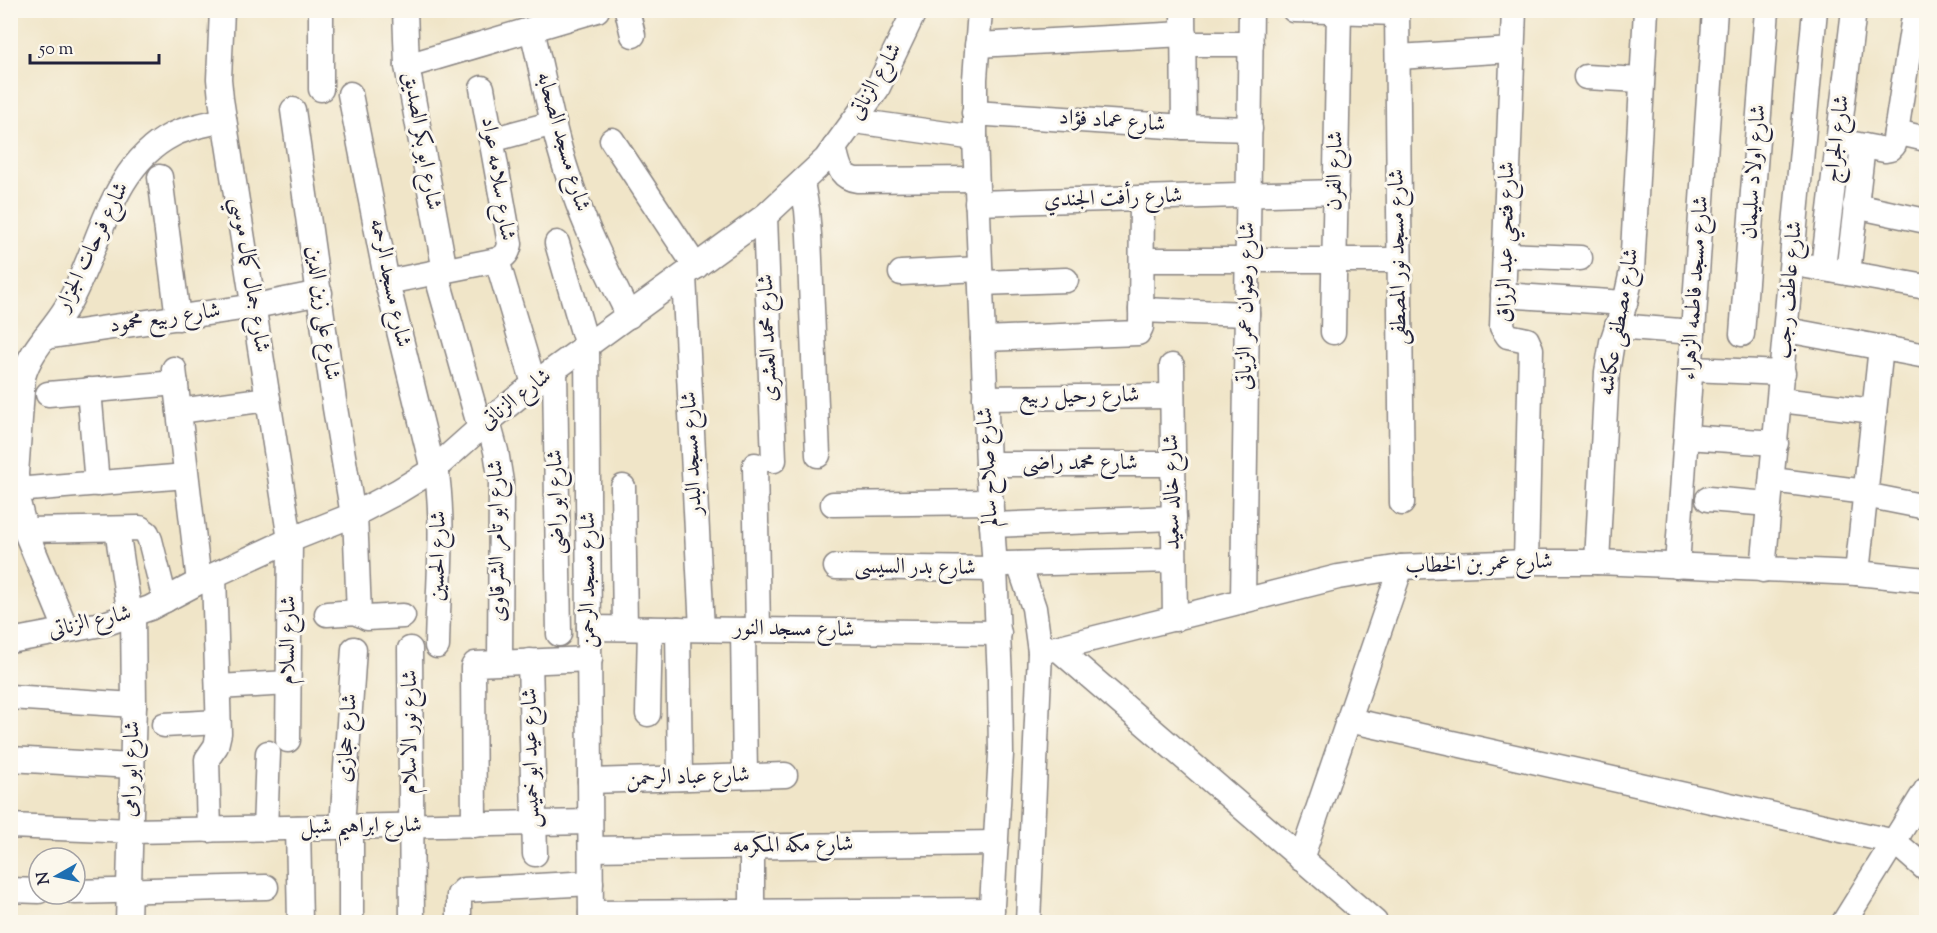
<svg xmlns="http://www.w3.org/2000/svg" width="1937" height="933" font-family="'Sorts Mill Goudy',Amiri,serif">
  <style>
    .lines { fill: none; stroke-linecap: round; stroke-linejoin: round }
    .minor-casing { stroke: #898482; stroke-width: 27 }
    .minor { stroke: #fff; stroke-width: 24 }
    .labels { text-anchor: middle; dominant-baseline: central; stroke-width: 6; stroke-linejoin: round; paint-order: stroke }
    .street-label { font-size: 22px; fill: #22223b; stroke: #fbf7ec }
  </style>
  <rect width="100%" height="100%" fill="#fbf7ec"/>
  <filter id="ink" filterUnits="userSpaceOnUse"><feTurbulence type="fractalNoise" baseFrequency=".0167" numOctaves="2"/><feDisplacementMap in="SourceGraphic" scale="12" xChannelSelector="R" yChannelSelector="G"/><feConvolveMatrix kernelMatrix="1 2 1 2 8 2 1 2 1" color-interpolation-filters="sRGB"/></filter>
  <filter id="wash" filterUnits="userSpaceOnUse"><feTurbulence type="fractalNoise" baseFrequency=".008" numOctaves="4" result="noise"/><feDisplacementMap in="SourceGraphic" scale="24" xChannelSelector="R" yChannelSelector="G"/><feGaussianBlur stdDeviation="1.35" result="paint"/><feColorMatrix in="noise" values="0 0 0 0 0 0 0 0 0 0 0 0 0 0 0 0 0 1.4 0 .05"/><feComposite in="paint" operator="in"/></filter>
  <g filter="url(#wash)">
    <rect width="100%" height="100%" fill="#f0e5c8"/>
  </g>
  <g filter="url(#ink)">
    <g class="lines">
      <!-- minor casing -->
      <g class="minor-casing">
        <g id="minor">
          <path d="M222 10 219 79 221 99 290 540 288 740"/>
          <path d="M405 10 407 66 445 271"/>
          <path d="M627 10 633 35"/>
          <path d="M980 10 975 79V138L988 464 995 569 1000 679 1001 754 991 922"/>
          <path d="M1183 10 1184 127"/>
          <path d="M1294 10 1397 13"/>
          <path d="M1397 10 1402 503"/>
          <path d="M1514 10 1502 327 1508 336 1527 340 1531 349 1526 562"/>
          <path d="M532 30C545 83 554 139 573 190 588 234 609 275 629 316"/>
          <path d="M1184 44H1251"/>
          <path d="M977 45 1184 34"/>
          <path d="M1398 57 1512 50"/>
          <path d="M407 66 597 10"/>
          <path d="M1586 77 1641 80"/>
          <path d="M321 89V10"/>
          <path d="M350 94 387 282 433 470"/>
          <path d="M293 110 335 408 353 515"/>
          <path d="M974 113 1184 127 1250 129"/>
          <path d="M855 121 975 138"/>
          <path d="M1896 132 1926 139"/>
          <path d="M491 140 554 123"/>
          <path d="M612 140 696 267"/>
          <path d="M1838 141 1885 150 1890 149 1894 145 1915 10"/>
          <path d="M834 148C839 164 838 177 857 180L976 179"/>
          <path d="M160 177 178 318"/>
          <path d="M802 182 807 210 809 235 818 455"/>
          <path d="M977 203 1336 192"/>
          <path d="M1855 206 1926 221"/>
          <path d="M765 216 774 460"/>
          <path d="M557 243 587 346 591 922"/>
          <path d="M1505 255 1580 258"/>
          <path d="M497 260 534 384"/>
          <path d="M1142 260H1399"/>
          <path d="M1807 266 1926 287"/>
          <path d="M1823 268 1854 10"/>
          <path d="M436 273 480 428"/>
          <path d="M901 273 980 269"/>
          <path d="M1848 273 1863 146"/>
          <path d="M684 276 702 629"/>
          <path d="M387 282 497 260C506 256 508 253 510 244L482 88"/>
          <path d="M981 283 1066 280"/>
          <path d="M1503 295 1625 303"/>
          <path d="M1141 310 1247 314"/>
          <path d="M1617 326 1693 332"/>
          <path d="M1787 330 1926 356"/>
          <path d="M1333 332 1339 10"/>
          <path d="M1742 334 1767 10"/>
          <path d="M45 337 255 306 320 293"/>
          <path d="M983 339 1138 333 1141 327 1142 198"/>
          <path d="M1172 366 1175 619"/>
          <path d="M174 369 199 582"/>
          <path d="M1691 369 1783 373"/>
          <path d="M555 370 559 634"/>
          <path d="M89 390 97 484"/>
          <path d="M48 394 176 383"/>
          <path d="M985 398 1172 396"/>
          <path d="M1780 400 1874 411"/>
          <path d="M179 411 268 399"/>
          <path d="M488 422 496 451 501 482 500 662"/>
          <path d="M1686 437 1776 443"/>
          <path d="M988 464H1173"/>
          <path d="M755 465 758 630"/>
          <path d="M436 467C445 525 438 587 437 646"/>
          <path d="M1772 480 1866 492"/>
          <path d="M623 487 625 628"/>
          <path d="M16 490 186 476"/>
          <path d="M1865 495 1926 507"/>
          <path d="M1708 499 1769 504"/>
          <path d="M833 504 991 502"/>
          <path d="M355 514 359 614"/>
          <path d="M992 525 1174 518"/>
          <path d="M117 529 130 616"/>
          <path d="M25 530 140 528 147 533 150 540 165 600"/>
          <path d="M1597 562 1607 372 1612 342 1625 303 1632 271 1646 10"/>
          <path d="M1006 564 1174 560"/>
          <path d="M1019 564 1034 608 1040 652 1028 922"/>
          <path d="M1677 566 1715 10"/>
          <path d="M836 567 995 569"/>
          <path d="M1763 570 1815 10"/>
          <path d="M1857 573 1881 347"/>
          <path d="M1243 601 1251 10"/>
          <path d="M327 614 357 612 367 618 403 616"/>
          <path d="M589 628 999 633"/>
          <path d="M66 629 25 530 18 502 16 474 23 377C30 350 52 331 66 308 100 251 108 168 172 135 187 127 208 124 224 120"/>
          <path d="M678 629 680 778"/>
          <path d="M743 630 745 776"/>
          <path d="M10 641 107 623 150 608 199 582 290 540 353 515 397 492 433 470 480 428 534 384 765 216 826 159 877 89 915 10"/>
          <path d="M1057 648 1375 922"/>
          <path d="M410 649 412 922"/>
          <path d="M1040 652 1338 577 1401 567 1526 562H1597L1857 573 1926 580"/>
          <path d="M530 661 535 854"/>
          <path d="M218 687 289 683"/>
          <path d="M10 697 134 705"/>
          <path d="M648 714 650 629"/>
          <path d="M1349 720 1895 842 1926 869"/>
          <path d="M164 725 218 722"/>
          <path d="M10 759 132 766"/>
          <path d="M590 781 785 775"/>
          <path d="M474 825 473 667 475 664 590 659"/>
          <path d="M10 826 131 831 590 822"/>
          <path d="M342 827 354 649"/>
          <path d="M351 827V922"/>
          <path d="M298 828 300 922"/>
          <path d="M265 829 268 753"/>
          <path d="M209 830 207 759 216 746 219 733 214 576"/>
          <path d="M752 847V912"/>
          <path d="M591 849 996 843"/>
          <path d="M1301 859 1401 567"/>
          <path d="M10 890 39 891"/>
          <path d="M75 892 266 887"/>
          <path d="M591 913 992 910"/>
          <path d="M128 922 134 705 133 615"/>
          <path d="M459 922V895L464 890 591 883"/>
          <path d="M1844 922 1926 790"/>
        </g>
      </g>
      <!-- minor -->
      <use href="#minor" class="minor"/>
    </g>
  </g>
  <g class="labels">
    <!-- street labels -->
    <g class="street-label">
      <text transform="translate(876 82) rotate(-60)">شارع الزناتى</text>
      <text transform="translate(1112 122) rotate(4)">شارع عماد فؤاد</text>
      <text transform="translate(1838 139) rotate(-83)">شارع الجراج</text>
      <text transform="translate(421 141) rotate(80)">شارع ابو بكر الصديق</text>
      <text transform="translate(562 142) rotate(74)">شارع مسجد الصحابه</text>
      <text transform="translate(1336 171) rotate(-89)">شارع الفرن</text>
      <text transform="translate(1755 172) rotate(-86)">شارع اولاد سليمان</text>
      <text transform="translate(497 179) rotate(81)">شارع سلامه عواد</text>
      <text transform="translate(1113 199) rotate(-2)">شارع رأفت الجندي</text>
      <text transform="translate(1507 242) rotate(-89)">شارع فتحي عبد الرزاق</text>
      <text transform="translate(93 247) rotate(-64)">شارع فرحات الجزار</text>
      <text transform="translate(1399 257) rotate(-91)">شارع مسجد نور المصطفى</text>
      <text transform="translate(249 275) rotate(81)">شارع جمال كمال موسي</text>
      <text transform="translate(389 283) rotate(78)">شارع مسجد الرحمه</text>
      <text transform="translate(1696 288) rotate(-86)">شارع مسجد فاطمه الزهراء</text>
      <text transform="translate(1790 290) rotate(-85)">شارع عاطف رجب</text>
      <text transform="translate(1247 306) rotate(-89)">شارع رضوان عمر الزياتى</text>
      <text transform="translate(322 313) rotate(82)">شارع على زين الدين</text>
      <text transform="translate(165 319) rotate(-8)">شارع ربيع محمود</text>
      <text transform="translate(1620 322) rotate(-80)">شارع مصطفى عكاشه</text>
      <text transform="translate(769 338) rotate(-92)">شارع محمد العشرى</text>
      <text transform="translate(1079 397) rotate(-1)">شارع رحيل ربيع</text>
      <text transform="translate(516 400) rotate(-38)">شارع الزناتى</text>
      <text transform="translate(693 453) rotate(-93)">شارع مسجد البدر</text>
      <text x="1080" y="464">شارع محمد راضى</text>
      <text transform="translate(989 467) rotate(-93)">شارع صلاح سالم</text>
      <text transform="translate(1173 492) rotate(-91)">شارع خالد سعيد</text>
      <text transform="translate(557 502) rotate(-91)">شارع ابو راضى</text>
      <text transform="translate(498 541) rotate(-91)">شارع ابو تامر الشرقاوى</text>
      <text transform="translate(439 556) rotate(-89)">شارع الحسين</text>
      <text transform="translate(1479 565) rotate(-2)">شارع عمر بن الخطاب</text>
      <text transform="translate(915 568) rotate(1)">شارع بدر السيسى</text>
      <text transform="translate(589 580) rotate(-90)">شارع مسجد الرحمن</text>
      <text transform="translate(90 623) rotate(-13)">شارع الزناتى</text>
      <text transform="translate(794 630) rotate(1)">شارع مسجد النور</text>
      <text transform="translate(289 640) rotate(-89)">شارع السلام</text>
      <text transform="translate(411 732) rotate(-90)">شارع نور الاسلام</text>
      <text transform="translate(348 738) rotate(-86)">شارع حجازى</text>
      <text transform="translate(532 758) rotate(-91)">شارع عيد ابو خميس</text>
      <text transform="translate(132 769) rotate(-88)">شارع ابو رامى</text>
      <text transform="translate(688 778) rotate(-2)">شارع عباد الرحمن</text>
      <text transform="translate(361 827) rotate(-1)">شارع ابراهيم شبل</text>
      <text transform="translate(793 846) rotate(-1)">شارع مكه المكرمه</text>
    </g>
  </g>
  <!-- margin -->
  <rect width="1937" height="933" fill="none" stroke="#fbf7ec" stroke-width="36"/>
  <!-- north arrow -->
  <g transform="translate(57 876) rotate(261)"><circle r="28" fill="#fbf7ec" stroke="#a4a2a5" stroke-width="1.5"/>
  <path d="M0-4.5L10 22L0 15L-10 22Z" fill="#1f6fb2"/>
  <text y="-9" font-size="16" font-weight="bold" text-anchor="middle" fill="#22223b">N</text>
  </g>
  <!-- scale -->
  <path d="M30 54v9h129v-9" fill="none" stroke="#22223b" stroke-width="3"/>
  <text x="39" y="54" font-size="18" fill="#22223b" stroke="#fbf7ec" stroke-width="4.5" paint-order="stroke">50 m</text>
</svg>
